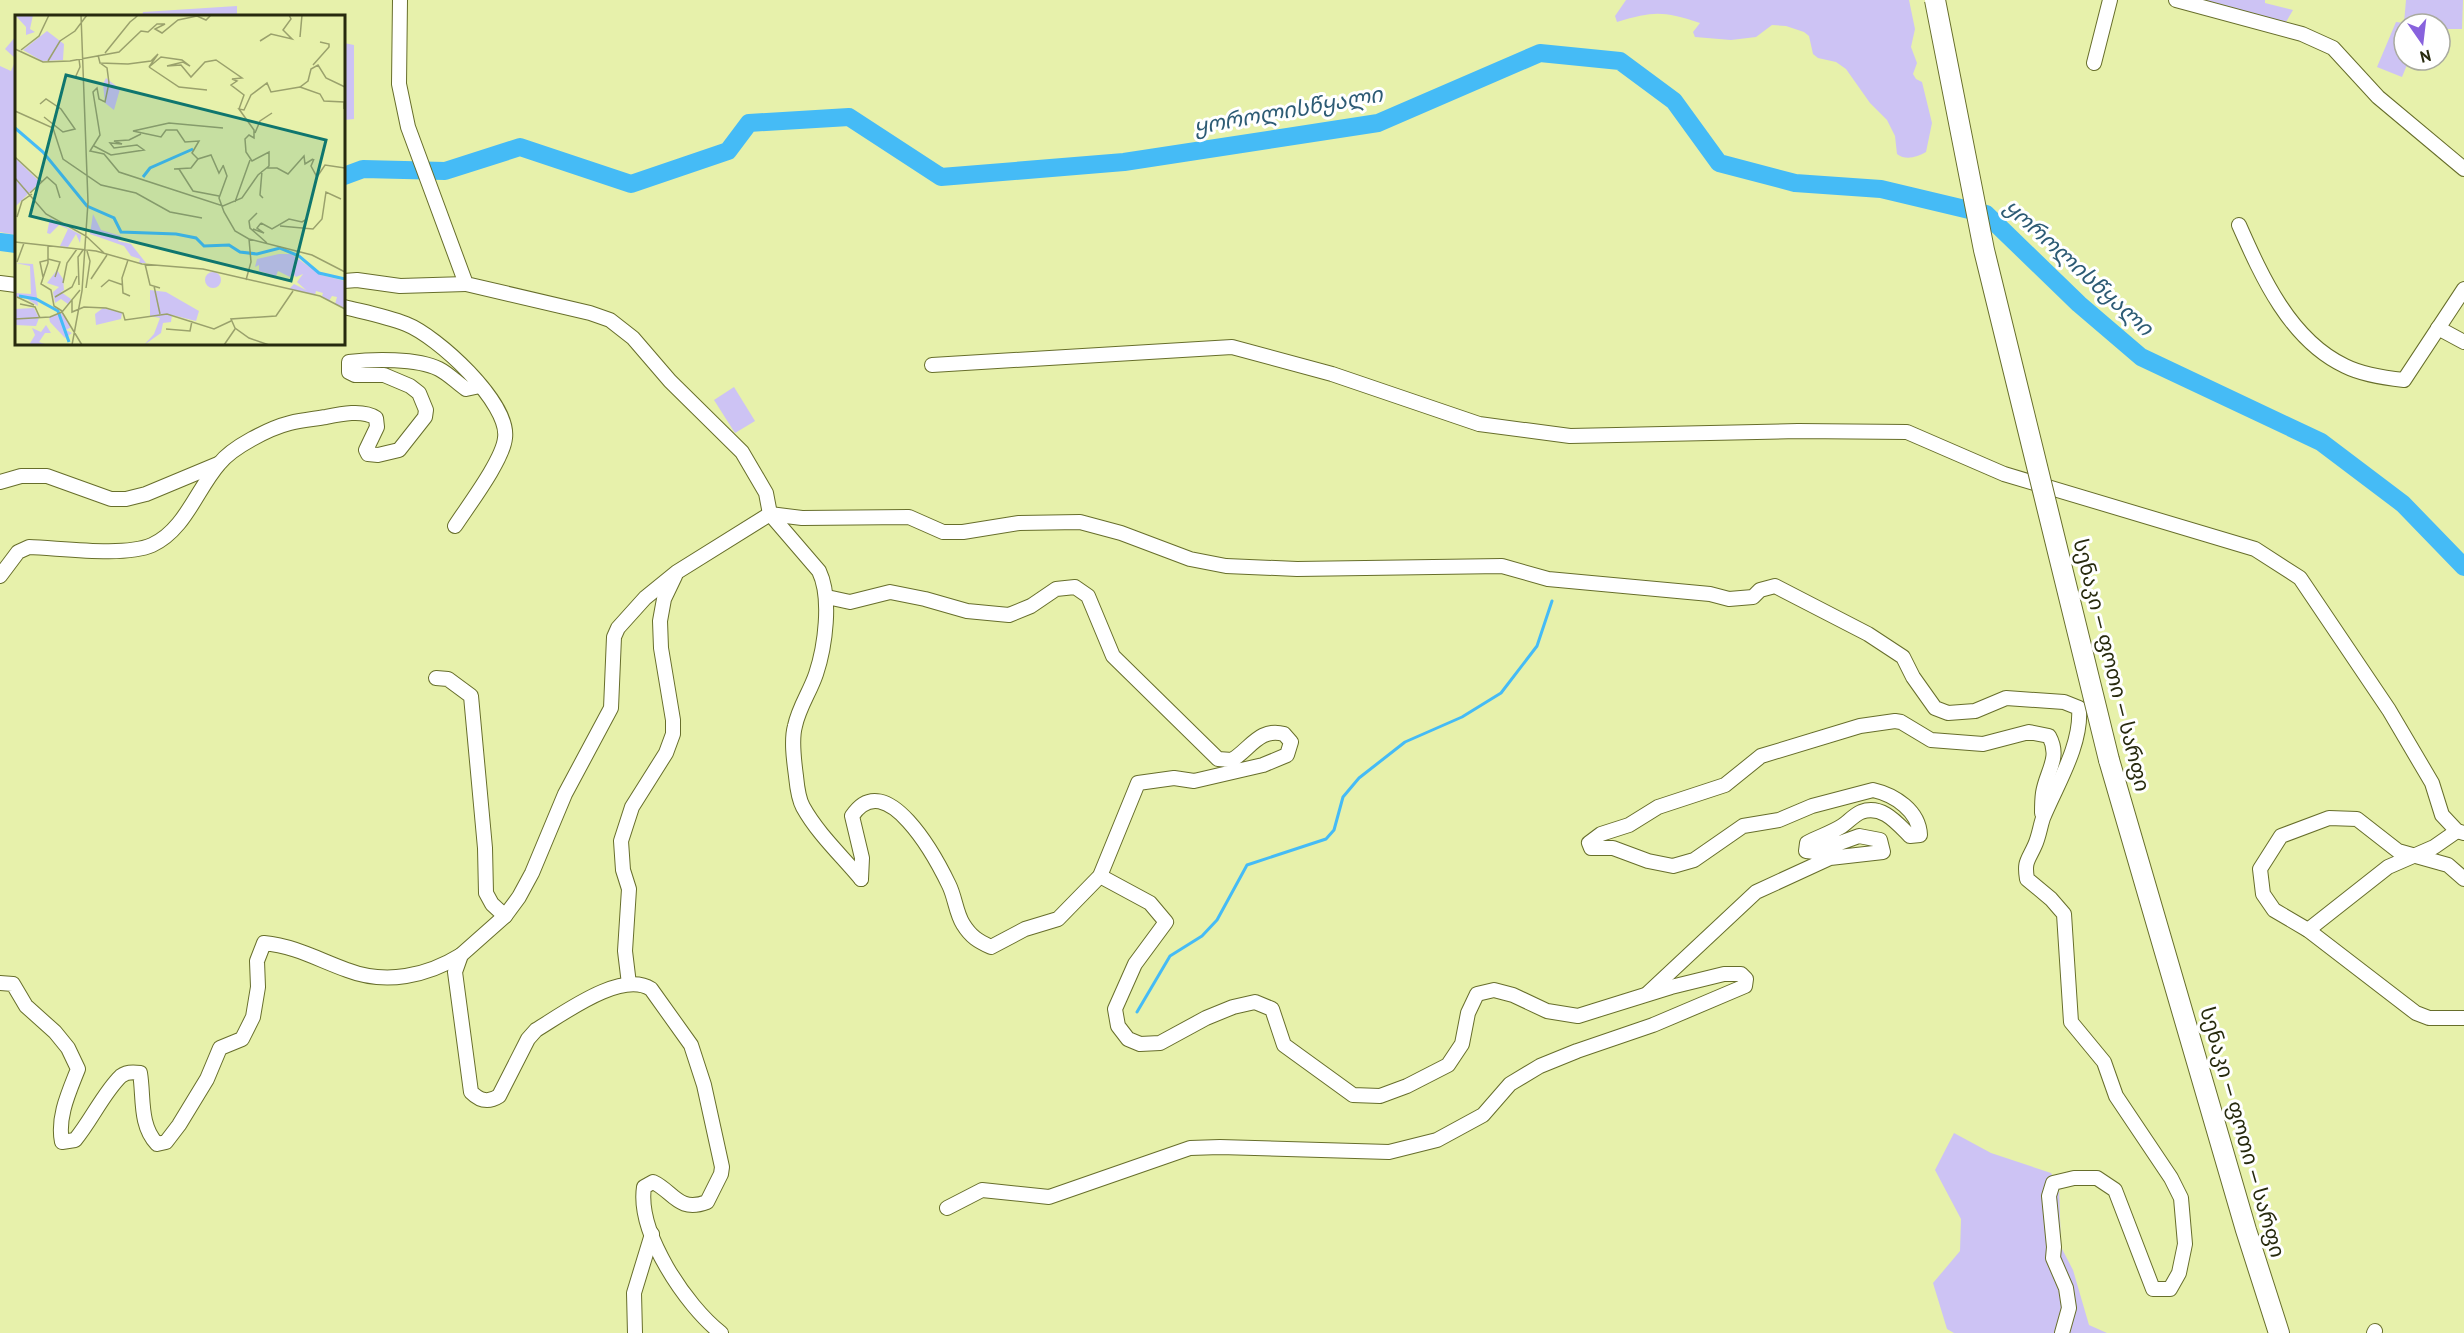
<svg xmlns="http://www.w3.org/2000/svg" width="2464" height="1333" font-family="'PT Sans','Noto Sans Georgian',sans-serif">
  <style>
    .green { fill: #cdc3f4 }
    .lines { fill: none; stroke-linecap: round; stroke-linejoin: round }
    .stream { stroke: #45bbf6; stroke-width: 3 }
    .river { stroke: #45bbf6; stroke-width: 18 }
    .minor-casing { stroke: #676e2b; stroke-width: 16 }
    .highway-casing { stroke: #676e2b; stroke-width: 22 }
    .minor { stroke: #fff; stroke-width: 14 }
    .highway { stroke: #fff; stroke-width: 20 }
    .highway-bridge-casing { stroke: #676e2b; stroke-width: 22; stroke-linecap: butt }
    .highway-bridge { stroke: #fff; stroke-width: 20 }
    .labels { text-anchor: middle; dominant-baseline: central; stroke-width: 6; stroke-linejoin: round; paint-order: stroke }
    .street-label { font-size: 21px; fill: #272a0e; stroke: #fff }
    .water-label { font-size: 22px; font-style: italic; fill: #2d5b74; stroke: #fff }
    .inset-river { fill: none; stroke: #45bbf6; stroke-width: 3 }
    .inset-road { fill: none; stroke: #9aa16c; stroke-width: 1.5 }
    .view { fill: #0f766e; fill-opacity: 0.15; stroke: #0f766e; stroke-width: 3 }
    .inset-edge { fill: none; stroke: #272a0e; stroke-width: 3 }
  </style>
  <rect width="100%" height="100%" fill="#e7f1ab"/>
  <!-- green -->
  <g class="green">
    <path d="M1626 0H1909L1915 29 1911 47 1917 63 1913 74 1916 79 1922 82 1932 123 1926 152C1917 157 1906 161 1897 154L1895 136 1887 120 1870 103 1846 69 1836 62 1818 58 1813 54 1809 36 1804 32 1786 26 1772 25 1756 37 1731 40 1695 37 1693 32 1700 23C1662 11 1655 11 1617 22L1615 16Z"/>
    <path d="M2198 0H2265V3L2293 10 2286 22Z"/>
    <path d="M2406 0H2463L2462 29H2440V24H2404V60H2409L2402 77 2377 67 2396 22 2404 23Z"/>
    <path d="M237 6V16H142L143 12Z"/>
    <path d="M16 36V235L0 232V66L11 71 16 59 5 49Z"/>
    <path d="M344 43 354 45V119L344 120Z"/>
    <path d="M734 387 755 421 735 433 714 400Z"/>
    <path d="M1954 1133 1991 1153 2051 1173 2059 1187 2061 1247 2073 1270 2089 1325 2107 1333H1954L1947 1329 1933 1283 1960 1251 1961 1219 1935 1170Z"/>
  </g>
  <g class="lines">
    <!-- stream -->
    <path class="stream" d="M1137 1012 1170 956 1202 936 1217 920 1247 865 1326 839 1334 830 1343 797 1359 778 1405 742 1462 717 1501 693 1537 646 1552 601"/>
    <!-- river -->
    <g class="river">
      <path d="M344 176 363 169 445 171 520 147 631 184 728 151 749 123 849 117 941 177 1124 162 1378 123 1540 53 1620 61 1674 101 1719 163 1795 183 1881 189 1986 214 2079 304 2141 357 2321 442 2403 504 2464 567"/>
      <path d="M0 242 16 244"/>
    </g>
    <!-- minor casing -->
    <g class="minor-casing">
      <g id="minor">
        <path d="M400 0 399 84 408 127 466 284 590 313 610 320 633 338 670 381 742 452 766 493 770 514 819 571C832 598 825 647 816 674 810 692 799 707 795 726 791 740 794 761 796 776 797 786 798 798 803 807 818 834 842 856 861 879"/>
        <path d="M2176 0 2302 34 2333 48 2378 97 2464 169"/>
        <path d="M2094 63 2110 0"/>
        <path d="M2239 225C2262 277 2290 340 2345 366 2363 375 2385 378 2404 380L2464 289"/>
        <path d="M344 281 357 280 400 286 466 284"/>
        <path d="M0 283 16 285"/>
        <path d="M344 307C364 312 386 316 406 324 437 336 510 403 505 438 503 460 468 506 455 526"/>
        <path d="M2438 328 2464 342"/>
        <path d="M932 365 1232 347 1332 374 1479 424 1570 436 1798 431 1907 432 2004 474 2255 549 2300 578 2389 710 2432 783 2442 815 2457 831 2464 833"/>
        <path d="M0 482 21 476H47L111 499H126L146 494 218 464"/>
        <path d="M0 576 18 552 29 547C61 548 125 557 152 545 185 530 197 489 219 464 232 447 270 428 290 423 302 420 314 419 326 417 340 414 363 409 376 418L377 427 366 450 368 454 378 455 399 450 425 417 426 410 419 393 410 386 384 375H355L349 372V362C373 359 417 358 439 369 449 374 457 383 466 389L480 386"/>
        <path d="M827 597 850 602 890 592 925 599 967 611 1009 615 1031 606 1056 589 1075 587 1088 596 1113 656 1218 759 1232 760C1250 749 1260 727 1284 734L1291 742 1287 755 1263 765 1194 781 1174 778 1138 783 1100 876 1058 919 1025 929 991 947C978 941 971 937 963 924 956 913 955 897 949 885 936 858 886 765 852 816L862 858 861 879"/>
        <path d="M436 678 448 679 471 696 485 848 486 893 492 904 505 916"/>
        <path d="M2464 879 2448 865 2398 851 2357 819 2329 818 2281 836 2260 869 2263 894 2274 910 2308 930 2416 1013 2429 1018H2464"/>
        <path d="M2308 930 2388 867 2434 847 2457 831"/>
        <path d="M0 983 13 984 26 1006 55 1032 68 1048 78 1069C69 1092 57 1117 62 1142L75 1140C91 1121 104 1092 121 1076 126 1072 134 1072 140 1073 144 1097 139 1125 157 1144L166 1142 179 1125 207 1079 220 1048 242 1039 253 1017 258 987 257 961 264 943C295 946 319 960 347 970 386 985 427 976 461 955"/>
        <path d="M629 984 625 951 629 889 623 870 621 841 632 807 666 753 673 734V720L661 648 660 621 664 599 675 576"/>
        <path d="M1648 993 1756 892 1830 858 1883 852 1880 840 1859 836 1815 852 1806 851 1807 843C1818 837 1831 833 1842 826 1848 822 1854 815 1861 812 1882 804 1897 823 1910 836L1920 835C1919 811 1895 795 1873 790L1812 806 1779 820 1743 826 1694 860 1673 866 1648 861 1613 848H1591L1589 843 1601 834 1629 825 1658 807 1725 785 1761 756 1860 726 1895 721 1901 722 1931 740 1983 744 2029 732 2049 736C2061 758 2046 772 2043 793 2042 800 2042 807 2042 813"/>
        <path d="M947 1208 982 1190 1049 1197 1190 1148 1220 1147 1389 1152 1437 1140 1483 1115 1510 1084 1540 1066 1577 1051 1653 1025 1745 986 1746 979 1741 974H1724L1671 987 1578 1016 1547 1011 1513 995 1494 990 1477 994 1468 1013 1462 1044 1448 1065 1407 1086 1380 1096 1353 1095 1284 1045 1272 1009 1255 1002 1233 1007 1206 1018 1160 1043 1140 1044 1128 1039 1118 1026 1115 1009 1135 964 1166 922 1150 903 1100 876"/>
        <path d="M635 1333 634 1293 652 1234"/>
        <path d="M721 1333C686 1306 637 1233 644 1187L653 1182C673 1191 678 1213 707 1202L721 1174 722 1167 704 1085 691 1045 651 989C621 970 563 1014 536 1030L528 1039 499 1096C488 1103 480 1101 471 1092L455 972 461 955 505 916 519 897 532 873 565 794 611 708 614 637 618 628 645 598 677 572 770 514 802 518 909 517 943 532H963L1019 523 1080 522 1121 533 1190 559 1226 566 1297 569 1502 566 1548 579 1710 594 1729 599 1753 597 1760 590 1775 586 1868 634 1903 657 1913 677 1935 708 1948 713 1975 711 2006 698 2064 702 2079 708C2082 745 2057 784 2043 818 2040 827 2039 836 2035 845 2028 861 2024 861 2027 879L2051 899 2064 914 2071 1022 2104 1062 2116 1096 2171 1178 2181 1198 2185 1244 2179 1273 2170 1289H2153L2115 1190 2097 1178H2074L2053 1183 2049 1196 2054 1247 2053 1258 2066 1288 2069 1308 2062 1333"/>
        <path d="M2374 1333 2375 1331"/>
      </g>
    </g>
    <!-- highway casing -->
    <g class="highway-casing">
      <path id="highway" d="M2109 760 2246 1230 2279 1333"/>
    </g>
    <!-- minor -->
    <use href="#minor" class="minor"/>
    <!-- highway -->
    <use href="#highway" class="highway"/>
    <!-- highway-bridge casing -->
    <g class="highway-bridge-casing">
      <path id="highway-bridge" d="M1935 0 1984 250 2109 760"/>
    </g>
    <!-- highway-bridge -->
    <use href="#highway-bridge" class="highway-bridge"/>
  </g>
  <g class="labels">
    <!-- street labels -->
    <g class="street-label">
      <text transform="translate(2112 665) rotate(76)">სენაკი — ფოთი — სარფი</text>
      <text transform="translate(2243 1132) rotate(74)">სენაკი — ფოთი — სარფი</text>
    </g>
    <!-- water labels -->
    <g class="water-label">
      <text transform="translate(1288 110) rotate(-10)">ყოროლისწყალი</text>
      <text transform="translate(2079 267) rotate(42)">ყოროლისწყალი</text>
    </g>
  </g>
  <!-- overview -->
  <g transform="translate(15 15)">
    <rect width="330" height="330" fill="#e7f1ab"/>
    <path d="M0 0H18L15 14 20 17 11 20V12ZM32 16 49 29 48 45 27 46 8 35ZM91 63 105 74 99 95 90 88 88 69ZM0 143 25 167 0 192ZM78 199 86 215 106 221 103 226 116 229 131 248H124L125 244 116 241 109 231 75 219ZM35 203 66 220 65 228 61 219 53 232 45 231 53 214 44 210 35 219 32 218ZM264 239H276L306 260 330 266V293L320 289 322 282 317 281 314 286 307 281 308 278 301 276 300 280 274 274 279 269 291 275 282 267 288 259 281 262 277 258 275 262 263 256 261 261 244 256V250L240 252 242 244ZM0 248 18 249 23 291 9 282H0V278L16 279 15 251ZM42 255 48 264 49 275 46 277 56 284 53 289 46 284 40 288 38 277 44 272 32 268ZM190 265a8 8 0 1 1 16 0a8 8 0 1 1-16 0ZM135 275 151 277 184 296 181 306 157 300 156 307 148 308 146 318 129 330 139 319 145 303 135 301ZM19 293 24 303 21 311 0 310V294ZM88 293 107 298 106 304 81 310 80 299ZM47 298 56 312 51 315 57 318 50 323 35 307 34 302ZM31 310 36 318H30L24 327 33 330H14L20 320 17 313 26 317Z" fill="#cdc3f4"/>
    <path class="inset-river" d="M0 113 28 137 72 191 99 203 106 217 161 219 181 223 189 231 214 230 225 237 242 239 265 233 284 241 304 258 330 264M128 162 135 153 178 134M4 281 21 284 43 296 54 327"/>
    <path class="inset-road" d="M285 22 287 0M245 26 256 19 277 24 268 15 276 4 274 0M0 34 28 47 55 46 104 37 126 16 133 17 142 9H150L140 14 147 18 163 5 182 1 191 5 196 0M6 35 24 21 34 0M90 38 115 7 120 3 123 0H131M83 40 85 48 113 49 136 46 143 39 134 52 146 42 167 45 175 51 168 47 152 51 166 50 176 62 190 47 201 45 227 63 217 64 222 66 216 70 229 80 224 94M33 46 45 26 60 16 72 0M85 48 92 53 94 68 90 87 84 84 82 73 78 77 85 120 75 136 89 139 104 157 208 191 227 183 243 160 254 151V137L237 146 231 137 230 124 234 120 239 123V115L224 94 229 95 236 80 252 68 256 77 285 72 293 66 296 54 303 50 311 63 330 72M298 50 314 32V29L305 27M134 52 164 72 192 75M60 63 65 52 64 44M285 72 305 79 309 86 329 87V94M25 89 31 84 46 94 60 114 48 117 29 102M0 96 38 113 48 144 86 170 121 178 155 197 187 203M240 118 245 106 257 98M79 131 96 140 129 135 122 130 99 133 95 128 107 129 99 126 114 125 126 119M0 142 27 167M183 144 177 138 184 126 170 127 162 115H151L146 122 118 116 154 108 208 113M299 144 296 151 302 162 310 150 330 153M208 150 212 161 204 183 209 197 220 216 234 224 236 247 231 265M252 153H262L273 159 289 141 290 149 298 144M159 154 176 153 183 144 196 140 204 158 208 151M164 154 178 176 204 181M247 156 245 180 248 183M0 163 31 199 71 221 89 238M15 178 32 162 41 170 45 183M220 187 235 145M242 198 234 206 235 213 252 228M2 202 7 186 17 179M246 208 257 214 274 204 287 207 292 204M265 211 298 214 307 204 311 177 326 184M238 214 249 218 242 213 246 208M234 224 297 240 330 257M0 227 81 236 127 249 188 254 305 281 330 294M33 231V248L26 269 36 275 39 291 47 296M33 244 45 247 40 262M113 245 107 263 108 278 115 281M2 247 9 228M130 249 135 270 145 273M28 262 25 247 33 245M76 264 92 240M48 268 52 248 62 234M64 270 63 242 68 235M139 271 145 299M86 272 94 265 108 270M71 273 75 246 72 236M65 275 47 297 67 330M2 282 19 290M40 282 57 272 62 261M57 285V297L69 292 91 293 108 298 110 305 152 299 199 314 216 306M5 289 20 292 25 303M0 304 35 302 47 297M151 314 175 316 177 306M57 330 67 276 73 187 66 0M209 330 220 314M254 330 234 323 220 313 216 304 261 301 278 276"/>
    <path class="view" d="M51 60 311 125 276 266 15 201Z"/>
    <rect width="330" height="330" class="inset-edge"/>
  </g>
  <!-- north arrow -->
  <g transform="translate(2422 42) rotate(166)"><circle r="28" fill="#ffffff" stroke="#a9aa9f" stroke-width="1.5"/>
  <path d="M0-4.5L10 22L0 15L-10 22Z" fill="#8862dd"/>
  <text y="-9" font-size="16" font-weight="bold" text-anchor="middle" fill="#272a0e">N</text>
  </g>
</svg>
